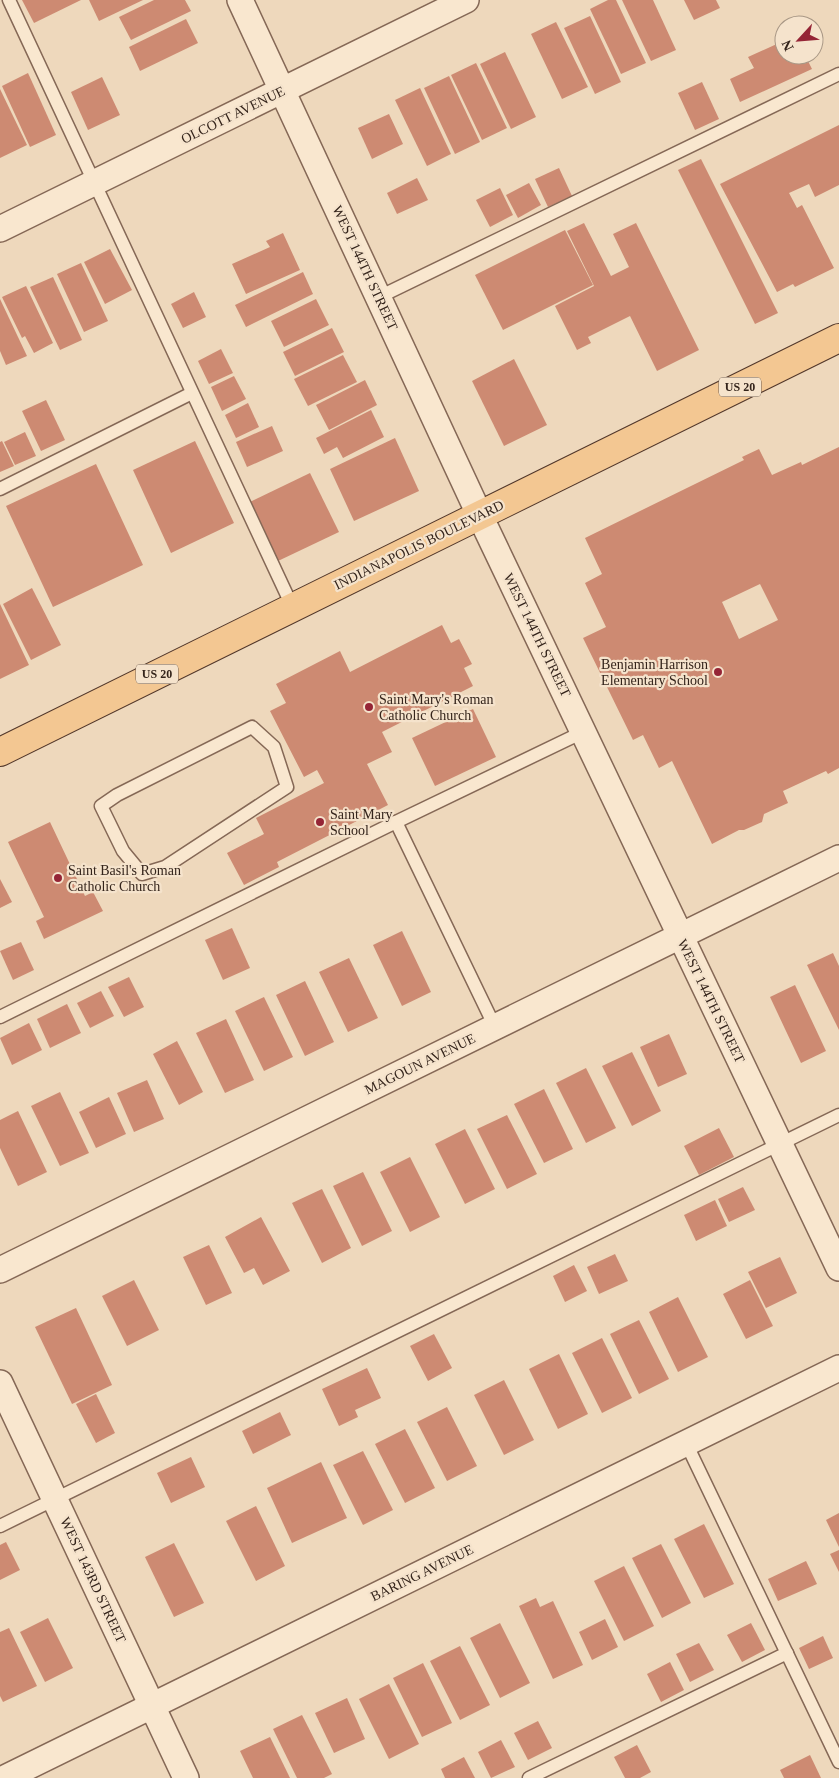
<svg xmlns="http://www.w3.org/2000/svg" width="839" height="1778" font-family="'Times New Roman',serif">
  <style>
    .building { fill: #cd8a72; fill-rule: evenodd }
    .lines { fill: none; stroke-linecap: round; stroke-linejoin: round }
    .lane-casing { stroke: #856856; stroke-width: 15 }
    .street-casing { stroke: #856856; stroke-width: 28 }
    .primary-casing { stroke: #53382b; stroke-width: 30 }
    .lane { stroke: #f9e7cf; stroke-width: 12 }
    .street { stroke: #f9e7cf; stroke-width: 25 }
    .primary { stroke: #f3c792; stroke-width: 28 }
    .poi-dot { fill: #952536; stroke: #f5e3cc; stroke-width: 2 }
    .labels { text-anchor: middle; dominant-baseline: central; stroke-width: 4.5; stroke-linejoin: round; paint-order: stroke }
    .shield { fill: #f5e3cc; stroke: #6e5d50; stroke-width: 1 }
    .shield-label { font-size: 12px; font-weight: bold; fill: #34241b }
    .street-label { font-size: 14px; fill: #34241b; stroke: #f5e3cc }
    .poi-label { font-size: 14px; fill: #34241b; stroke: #f5e3cc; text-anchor: start }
  </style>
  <rect width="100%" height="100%" fill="#eed8bc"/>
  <!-- building -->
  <g class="building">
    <path d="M22 0H81L34 23Z"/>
    <path d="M89 0H143L99 21Z"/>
    <path d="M154 0H185L191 11 131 40 119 17Z"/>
    <path d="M608 0H616L646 63 621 74 590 9Z"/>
    <path d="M622 0H653L676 50 651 61Z"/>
    <path d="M684 0H716L720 8 694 20Z"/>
    <path d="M590 16 621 82 595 94 564 28Z"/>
    <path d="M186 19 198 43 140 71 129 47Z"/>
    <path d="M556 22 588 87 562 99 531 34Z"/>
    <path d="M784 31V55H805L812 69 740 102 730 79 754 68 748 57 779 43 776 35Z"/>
    <path d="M505 52 536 117 511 129 480 64Z"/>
    <path d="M476 63 507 128 482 140 451 75Z"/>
    <path d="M28 73 56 135 30 147 2 86Z"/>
    <path d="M449 76 480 142 455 154 424 88Z"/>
    <path d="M102 77 120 115 88 130 71 92Z"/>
    <path d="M702 82 719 119 695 130 678 93Z"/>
    <path d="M420 88 451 154 427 166 395 100Z"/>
    <path d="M0 89 27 145 0 158Z"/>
    <path d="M389 114 403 144 372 159 358 128Z"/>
    <path d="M839 125V185L815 197 809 184 789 193 797 208 802 205 834 268 795 287 793 284 777 292 720 184Z"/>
    <path d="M701 159 778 313 755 324 678 170Z"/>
    <path d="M559 168 572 196 548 207 535 179Z"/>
    <path d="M417 178 428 200 397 214 387 193Z"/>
    <path d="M529 183 541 205 518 218 506 195Z"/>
    <path d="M500 188 513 215 490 227 476 200Z"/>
    <path d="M584 223 611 276 629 267 613 234 636 223 699 350 657 371 630 316 588 337 591 343 577 350 555 306 594 286 567 231Z"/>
    <path d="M565 230 593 285 503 330 475 275Z"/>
    <path d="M283 233 300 270 246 294 232 264 270 247 266 241Z"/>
    <path d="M110 249 132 290 105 304 84 262Z"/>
    <path d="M81 263 108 321 84 332 57 274Z"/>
    <path d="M303 272 313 294 246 327 235 305Z"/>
    <path d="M53 277 82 340 60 350 30 287Z"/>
    <path d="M26 286 53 343 34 353 25 336 22 338 2 297Z"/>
    <path d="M194 292 206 317 183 328 171 304Z"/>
    <path d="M0 299 27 356 6 365 0 351Z"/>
    <path d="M316 299 329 325 284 347 271 321Z"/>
    <path d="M332 328 344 352 295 376 283 352Z"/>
    <path d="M221 349 233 373 209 384 198 361Z"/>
    <path d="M343 355 357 382 308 406 294 379Z"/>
    <path d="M514 359 547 425 504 446 472 381Z"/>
    <path d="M234 376 246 399 222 411 211 387Z"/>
    <path d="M365 380 377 405 329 430 316 405Z"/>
    <path d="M46 400 65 440 41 451 22 411Z"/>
    <path d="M248 403 259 427 236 438 225 415Z"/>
    <path d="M371 410 384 437 343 458 337 447 324 454 316 438Z"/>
    <path d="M272 426 283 451 247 467 236 442Z"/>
    <path d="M25 432 36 456 15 465 4 442Z"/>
    <path d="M395 438 419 491 354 521 330 469Z"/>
    <path d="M2 441 14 466 0 472V442Z"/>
    <path d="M195 441 234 523 171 553 133 470Z"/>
    <path d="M839 447V768L828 774 826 771 783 791 788 803 764 814 762 822 744 830H739L712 844 672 761 659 768 643 735 633 740 583 638 606 627 585 583 602 574 585 538 744 460 742 457 759 449 772 475 801 462 802 465ZM760 584 778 620 739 639 722 602Z"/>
    <path d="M96 464 143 565 53 607 6 506Z"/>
    <path d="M310 473 339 532 278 561 250 502Z"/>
    <path d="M32 588 61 645 31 660 3 604Z"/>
    <path d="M0 604 29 665 0 679Z"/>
    <path d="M442 625 451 643 459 639 472 664 464 668 473 686 382 732 392 752 367 764 388 805 277 862 279 867 244 885 227 853 264 834 256 818 324 783 317 770 304 777 270 711 286 703 276 684 340 651 350 672Z"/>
    <path d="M473 709 496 757 435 786 412 738Z"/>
    <path d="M50 822 85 896 93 892 103 911 44 939 36 921 44 917 8 842Z"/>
    <path d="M0 879 12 902 0 908Z"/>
    <path d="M232 928 250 968 223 980 205 940Z"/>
    <path d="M402 931 431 992 402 1006 373 945Z"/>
    <path d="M21 942 34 970 13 980 0 951Z"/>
    <path d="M833 953 839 966V1030L807 965Z"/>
    <path d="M349 958 378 1018 348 1032 319 972Z"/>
    <path d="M129 977 144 1007 124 1017 108 987Z"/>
    <path d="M305 981 334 1042 305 1056 276 995Z"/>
    <path d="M795 985 826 1051 801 1063 770 997Z"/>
    <path d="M101 991 114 1016 90 1028 77 1003Z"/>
    <path d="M264 997 293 1057 264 1071 235 1011Z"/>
    <path d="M67 1004 81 1033 50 1048 37 1019Z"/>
    <path d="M226 1019 254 1080 225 1093 196 1033Z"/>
    <path d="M29 1023 42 1050 12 1065 0 1038Z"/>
    <path d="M669 1034 687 1074 658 1087 640 1047Z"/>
    <path d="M177 1041 203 1092 179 1105 153 1054Z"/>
    <path d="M632 1052 661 1111 632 1126 602 1066Z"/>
    <path d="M586 1068 616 1128 586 1143 556 1083Z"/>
    <path d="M147 1080 164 1119 134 1132 117 1093Z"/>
    <path d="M544 1089 573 1149 544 1163 514 1104Z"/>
    <path d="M60 1092 89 1153 60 1166 31 1106Z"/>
    <path d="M109 1097 126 1134 96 1148 79 1112Z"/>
    <path d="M18 1111 47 1172 18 1186 0 1148V1120Z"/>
    <path d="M507 1115 537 1174 507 1189 477 1129Z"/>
    <path d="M719 1128 734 1157 699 1175 684 1146Z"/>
    <path d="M465 1129 495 1189 465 1204 435 1144Z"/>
    <path d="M410 1157 440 1217 410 1232 380 1172Z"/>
    <path d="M363 1172 392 1231 362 1246 333 1186Z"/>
    <path d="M743 1187 755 1210 729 1222 718 1199Z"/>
    <path d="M322 1189 351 1248 322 1263 292 1203Z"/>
    <path d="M715 1200 727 1226 696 1241 684 1215Z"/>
    <path d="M261 1217 290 1271 263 1285 254 1268 244 1273 225 1237Z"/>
    <path d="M209 1245 232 1293 206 1305 183 1257Z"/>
    <path d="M615 1254 628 1281 599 1294 587 1267Z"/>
    <path d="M780 1257 797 1293 766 1308 748 1272Z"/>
    <path d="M574 1265 587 1291 565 1302 553 1276Z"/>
    <path d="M134 1280 159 1330 127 1346 102 1296Z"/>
    <path d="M750 1280 773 1326 746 1339 723 1294Z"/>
    <path d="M678 1297 708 1357 678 1372 649 1312Z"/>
    <path d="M76 1308 112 1385 72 1404 35 1327Z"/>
    <path d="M639 1320 669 1379 639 1394 610 1334Z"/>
    <path d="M434 1334 452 1368 428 1381 410 1346Z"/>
    <path d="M602 1338 632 1398 602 1413 572 1353Z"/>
    <path d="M559 1354 588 1414 558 1429 529 1369Z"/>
    <path d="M367 1368 381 1398 355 1410 358 1417 339 1426 322 1389Z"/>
    <path d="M504 1380 534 1440 504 1455 474 1395Z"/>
    <path d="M96 1394 115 1433 96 1443 76 1404Z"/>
    <path d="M447 1407 477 1466 447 1481 417 1422Z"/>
    <path d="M280 1412 291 1435 253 1454 242 1431Z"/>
    <path d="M405 1429 435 1488 405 1503 375 1444Z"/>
    <path d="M363 1451 393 1510 363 1525 333 1465Z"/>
    <path d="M191 1457 205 1487 171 1503 157 1473Z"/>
    <path d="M321 1462 347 1518 292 1543 267 1488Z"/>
    <path d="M256 1506 285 1566 256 1581 226 1521Z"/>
    <path d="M839 1513V1547L826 1520Z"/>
    <path d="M704 1524 734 1584 704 1598 674 1539Z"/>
    <path d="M6 1542 20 1570 0 1580V1545Z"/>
    <path d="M174 1543 204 1603 174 1617 145 1557Z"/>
    <path d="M661 1544 691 1603 662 1618 632 1558Z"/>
    <path d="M839 1550V1572L830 1554Z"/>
    <path d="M806 1561 817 1584 778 1601 768 1579Z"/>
    <path d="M624 1566 654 1626 624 1641 594 1581Z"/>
    <path d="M536 1598 540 1607 553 1601 583 1665 553 1679 519 1606Z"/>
    <path d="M48 1618 73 1668 45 1682 20 1632Z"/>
    <path d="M605 1619 618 1647 592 1660 579 1632Z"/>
    <path d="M500 1623 530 1683 500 1698 470 1638Z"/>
    <path d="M751 1623 765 1650 742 1662 727 1635Z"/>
    <path d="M9 1628 37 1686 3 1702 0 1696V1632Z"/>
    <path d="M823 1636 833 1658 809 1669 799 1648Z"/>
    <path d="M699 1643 714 1670 690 1682 676 1654Z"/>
    <path d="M460 1646 490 1705 460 1720 430 1661Z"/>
    <path d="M670 1662 684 1690 661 1702 647 1674Z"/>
    <path d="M423 1663 452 1723 422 1737 393 1678Z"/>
    <path d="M389 1684 419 1744 389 1759 359 1699Z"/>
    <path d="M347 1698 365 1739 334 1753 315 1713Z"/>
    <path d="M302 1715 332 1774 324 1778H297L273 1729Z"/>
    <path d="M538 1721 552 1748 528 1760 514 1733Z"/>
    <path d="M270 1737 290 1778H253L240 1751Z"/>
    <path d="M501 1740 515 1767 491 1778 478 1752Z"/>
    <path d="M637 1745 651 1772 640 1778H625L614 1757Z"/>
    <path d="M810 1755 821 1778H784L780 1770Z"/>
    <path d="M464 1757 475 1778H445L441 1769Z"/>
  </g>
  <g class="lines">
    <!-- lane casing -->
    <g class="lane-casing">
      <g id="lane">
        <path d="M9 0 293 608"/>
        <path d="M379 297 839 74"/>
        <path d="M0 489 192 393"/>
        <path d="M252 727 274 747 287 787 165 867 142 874 123 851 101 806 117 795Z"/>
        <path d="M396 822 495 1027"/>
        <path d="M0 1017 396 822 583 732"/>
        <path d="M686 1443 839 1762"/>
        <path d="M0 1526 839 1115"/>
        <path d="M529 1778 787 1653"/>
      </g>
    </g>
    <!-- street casing -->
    <g class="street-casing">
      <g id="street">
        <path d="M240 0 480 516 839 1268"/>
        <path d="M0 229 466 0"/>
        <path d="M0 1270 839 858"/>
        <path d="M0 1383 186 1778"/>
        <path d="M5 1778 839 1368"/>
      </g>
    </g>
    <!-- primary casing -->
    <g class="primary-casing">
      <path id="primary" d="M0 752 839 338"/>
    </g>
    <!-- lane -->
    <use href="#lane" class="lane"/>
    <!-- street -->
    <use href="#street" class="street"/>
    <!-- primary -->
    <use href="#primary" class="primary"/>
  </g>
  <!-- markers -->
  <g class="poi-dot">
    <circle cx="718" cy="672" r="5"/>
    <circle cx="369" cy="707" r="5"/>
    <circle cx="320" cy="822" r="5"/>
    <circle cx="58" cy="878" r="5"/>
  </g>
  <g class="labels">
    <!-- shield labels -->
    <g class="shield">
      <rect x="719" y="377.5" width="42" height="19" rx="4"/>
      <rect x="136" y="664.5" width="42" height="19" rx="4"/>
    </g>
    <g class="shield-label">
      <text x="740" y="387">US 20</text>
      <text x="157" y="674">US 20</text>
    </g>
    <!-- street labels -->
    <g class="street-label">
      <text transform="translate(233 115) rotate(-26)">OLCOTT AVENUE</text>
      <text transform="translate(365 268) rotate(65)">WEST 144TH STREET</text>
      <text transform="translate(419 545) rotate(-26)">INDIANAPOLIS BOULEVARD</text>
      <text transform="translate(537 635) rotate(64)">WEST 144TH STREET</text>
      <text transform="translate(711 1001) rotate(64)">WEST 144TH STREET</text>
      <text transform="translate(420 1064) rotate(-26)">MAGOUN AVENUE</text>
      <text transform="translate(422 1573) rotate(-26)">BARING AVENUE</text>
      <text transform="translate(93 1580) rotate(65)">WEST 143RD STREET</text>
    </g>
    <!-- poi labels -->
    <g class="poi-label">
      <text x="708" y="664" text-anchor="end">Benjamin Harrison<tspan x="708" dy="16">Elementary School</tspan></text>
      <text x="379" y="699">Saint Mary's Roman<tspan x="379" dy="16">Catholic Church</tspan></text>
      <text x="330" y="814">Saint Mary<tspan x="330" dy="16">School</tspan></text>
      <text x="68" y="870">Saint Basil's Roman<tspan x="68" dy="16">Catholic Church</tspan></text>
    </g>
  </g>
  <!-- north arrow -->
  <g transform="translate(799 40) rotate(244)"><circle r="24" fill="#f5e3cc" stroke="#a89785"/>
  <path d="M0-4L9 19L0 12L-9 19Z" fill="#952536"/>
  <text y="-8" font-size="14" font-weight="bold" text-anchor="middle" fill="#34241b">N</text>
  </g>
</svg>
